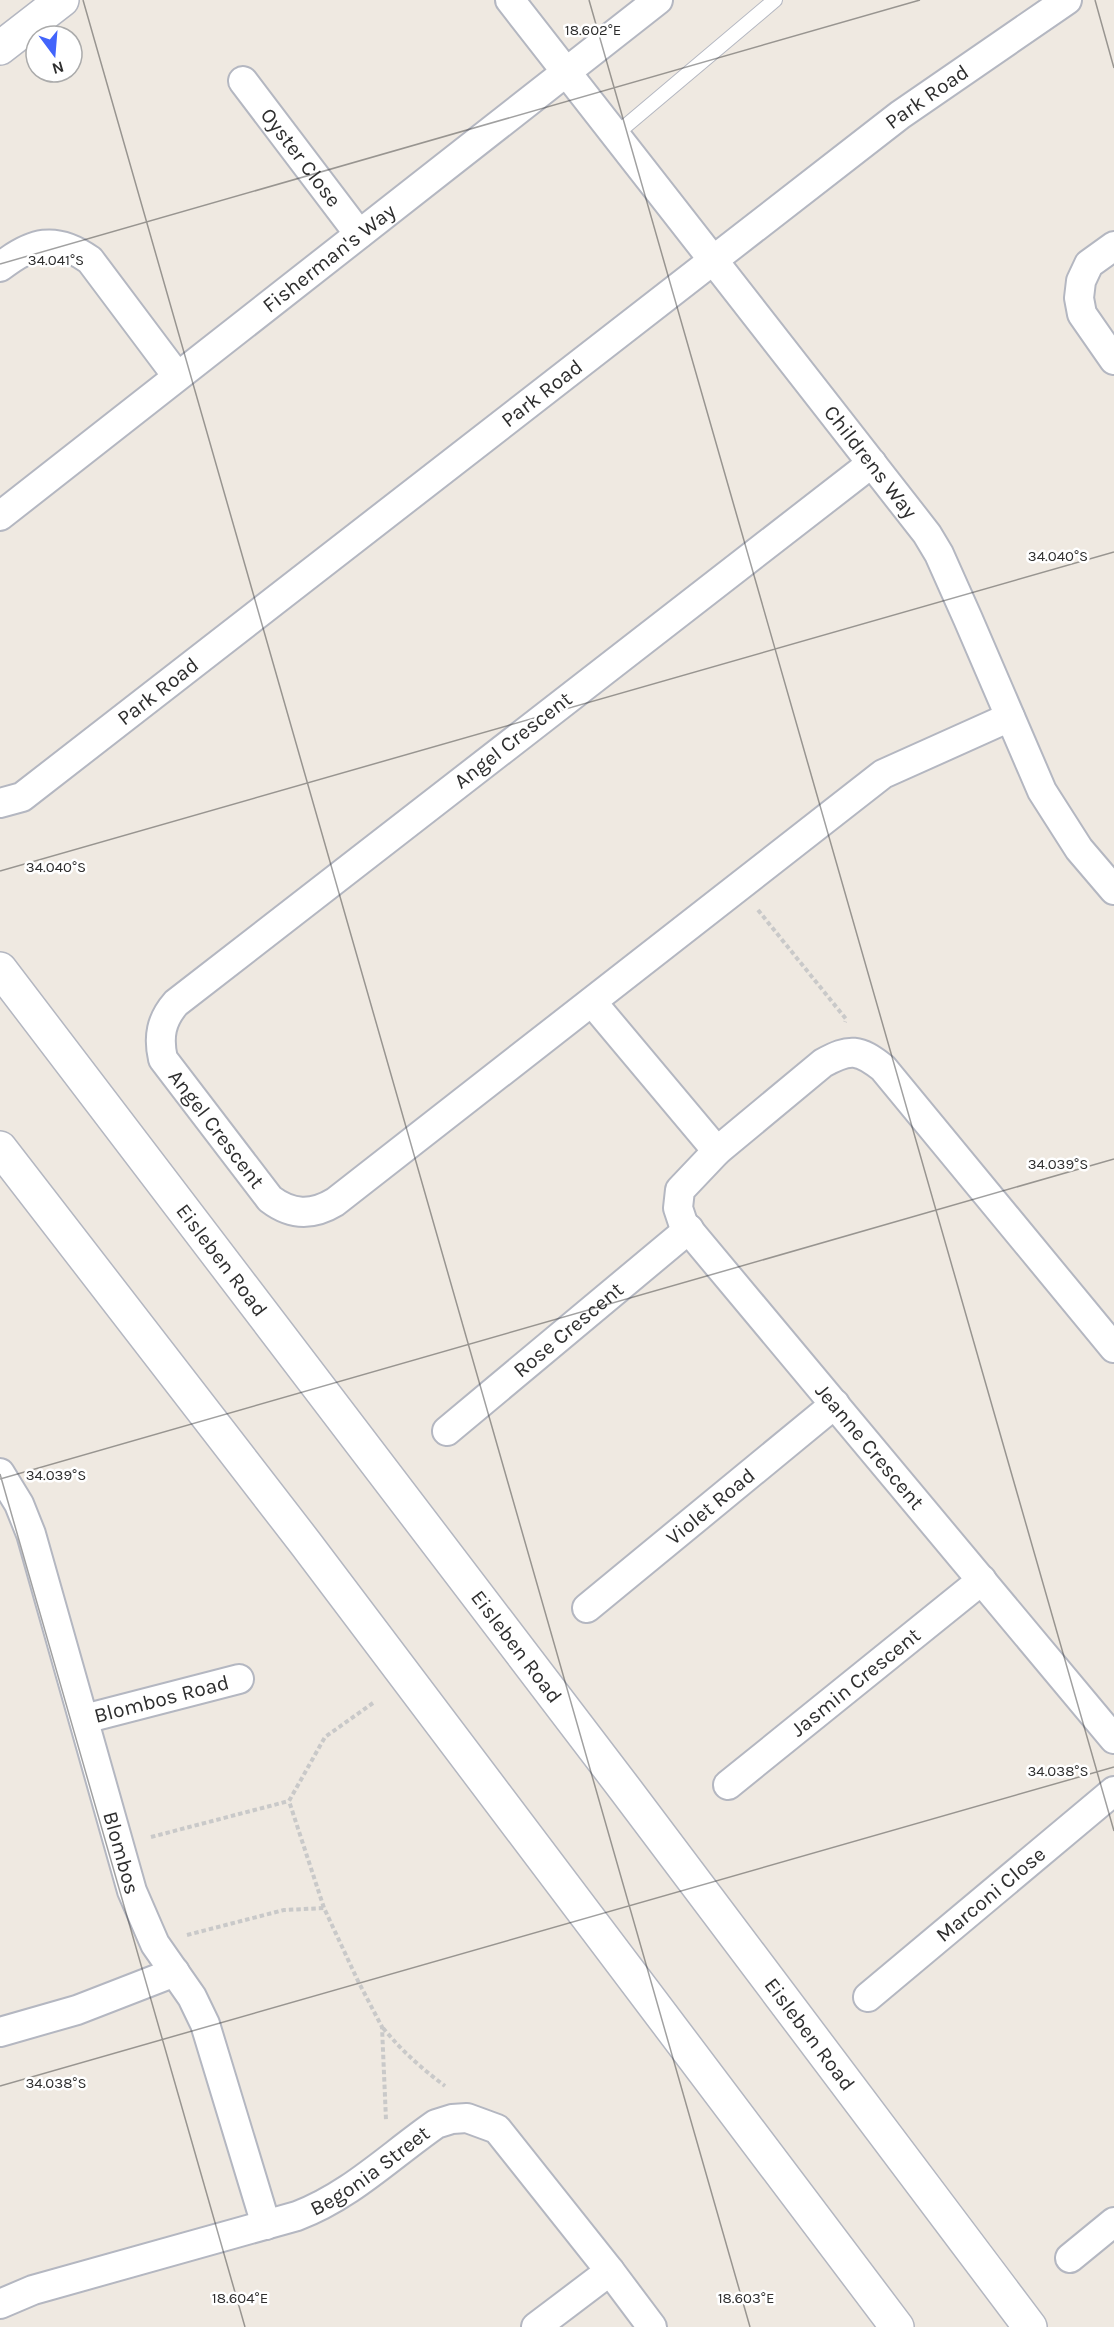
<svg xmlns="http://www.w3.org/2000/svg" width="1114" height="2327" font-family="Karla,sans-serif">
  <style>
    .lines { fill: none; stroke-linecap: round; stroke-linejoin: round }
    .lane-casing { stroke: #b4b7c1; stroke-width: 16 }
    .street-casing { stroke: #b4b7c1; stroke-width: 32 }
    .secondary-casing { stroke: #b4b7c1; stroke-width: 36 }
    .path { stroke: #c9c9c9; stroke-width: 4; stroke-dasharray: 4.5 3; stroke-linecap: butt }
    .lane { stroke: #fff; stroke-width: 14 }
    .street { stroke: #fff; stroke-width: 28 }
    .secondary { stroke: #fff; stroke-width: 33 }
    .ticks { fill: none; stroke: #2e2e2e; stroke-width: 1.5; stroke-opacity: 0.45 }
    .labels { text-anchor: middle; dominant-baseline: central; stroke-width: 5; stroke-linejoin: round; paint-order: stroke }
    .street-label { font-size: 21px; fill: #2e2e2e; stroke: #fff }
    .ticks-label { font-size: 15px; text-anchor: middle; fill: #2e2e2e; stroke: #fff; stroke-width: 5; stroke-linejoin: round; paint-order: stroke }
  </style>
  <rect width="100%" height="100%" fill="#efe9e1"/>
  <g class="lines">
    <!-- lane casing -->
    <g class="lane-casing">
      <path id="lane" d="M615 135 775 0"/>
    </g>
    <!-- street casing -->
    <g class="street-casing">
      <g id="street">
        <path id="s1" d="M510 0 927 534 939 554 968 619 1042 791 1079 849 1114 890"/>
        <path id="s2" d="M243 81 359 234"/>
        <path d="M1114 246 1089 264 1081 281 1079 298 1082 314 1114 360"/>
        <path d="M0 267C32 242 55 235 90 260L177 376"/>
        <path id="s3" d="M872 463 176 1003C161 1020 158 1037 163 1059L270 1199C291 1215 312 1216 335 1202L883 774 1010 717"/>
        <path id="s4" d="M0 516 658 0"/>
        <path id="s5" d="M0 803 22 797 900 115 1067 0"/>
        <path d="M592 1002 717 1151"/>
        <path id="s6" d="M1114 1348 883 1068C859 1049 850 1048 823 1063L717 1151 680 1190 678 1208 683 1223 1114 1739"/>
        <path id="s7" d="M447 1431 689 1229"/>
        <path id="s8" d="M0 1473 19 1504 31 1534 132 1891 155 1944 192 1997 205 2024 266 2225"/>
        <path id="s9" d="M587 1608 835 1404"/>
        <path id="s10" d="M84 1719 239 1679"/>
        <path id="s11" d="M728 1785 982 1580"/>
        <path id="s12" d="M868 1997 1114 1791"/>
        <path d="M0 2032 77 2010 175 1972"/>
        <path d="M1070 2258 1114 2222"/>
        <path id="s13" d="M0 2304 33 2290 297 2216C350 2196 390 2156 436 2124L452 2119 467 2118 497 2129 610 2271 652 2327"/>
        <path d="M536 2327 610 2271"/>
      </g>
    </g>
    <!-- secondary casing -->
    <g class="secondary-casing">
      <g id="secondary">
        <path d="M0 48 62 0"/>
        <path id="s14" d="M0 969 625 1789 1030 2327"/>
        <path d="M0 1148 306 1544 897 2327"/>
      </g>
    </g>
    <!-- path -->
    <g class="path">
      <path d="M758 910 846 1019 845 1022"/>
      <path d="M373 1703 325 1737 289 1801 324 1908 358 1981 382 2027 386 2120"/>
      <path d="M151 1837 289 1801"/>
      <path d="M187 1935 284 1910 324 1908"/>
      <path d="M383 2028C403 2052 421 2068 445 2086"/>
    </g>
    <!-- lane -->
    <use href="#lane" class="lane"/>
    <!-- street -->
    <use href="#street" class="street"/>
    <!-- secondary -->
    <use href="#secondary" class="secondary"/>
  </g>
  <!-- ticks -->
  <path class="ticks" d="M83 0 750 2327M589 0 1114 1831M1095 0 1114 68M0 264 920 0M0 871 1114 552M0 1474 245 2327M0 1479 1114 1159M0 2086 1114 1767"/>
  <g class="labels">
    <!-- street labels -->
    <g class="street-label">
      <text stroke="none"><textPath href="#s5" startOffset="1167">Park Road</textPath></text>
      <text stroke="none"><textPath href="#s2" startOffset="96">Oyster Close</textPath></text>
      <text stroke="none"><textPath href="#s4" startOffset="418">Fisherman's Way</textPath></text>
      <text stroke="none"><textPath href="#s5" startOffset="681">Park Road</textPath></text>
      <text stroke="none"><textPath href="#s1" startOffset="586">Childrens Way</textPath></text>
      <text stroke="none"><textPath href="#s5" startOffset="195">Park Road</textPath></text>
      <text transform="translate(513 740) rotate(-38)">Angel Crescent</text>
      <text stroke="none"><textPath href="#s3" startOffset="1029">Angel Crescent</textPath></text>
      <text stroke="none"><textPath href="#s14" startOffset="366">Eisleben Road</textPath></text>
      <text stroke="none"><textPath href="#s7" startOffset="158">Rose Crescent</textPath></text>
      <text stroke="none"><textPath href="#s6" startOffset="946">Jeanne Crescent</textPath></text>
      <text stroke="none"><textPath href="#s9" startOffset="160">Violet Road</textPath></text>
      <text stroke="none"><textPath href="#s14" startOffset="852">Eisleben Road</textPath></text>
      <text stroke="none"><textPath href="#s11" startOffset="164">Jasmin Crescent</textPath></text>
      <text stroke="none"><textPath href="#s10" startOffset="80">Blombos Road</textPath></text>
      <text stroke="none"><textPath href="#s8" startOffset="400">Blombos</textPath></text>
      <text stroke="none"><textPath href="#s12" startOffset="160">Marconi Close</textPath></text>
      <text stroke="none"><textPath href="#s14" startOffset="1338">Eisleben Road</textPath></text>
      <text stroke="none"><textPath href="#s13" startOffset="396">Begonia Street</textPath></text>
    </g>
  </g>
  <g class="ticks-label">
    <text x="593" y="35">18.602°E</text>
    <text x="56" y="265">34.041°S</text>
    <text x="1058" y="561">34.040°S</text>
    <text x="56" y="872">34.040°S</text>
    <text x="1058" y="1169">34.039°S</text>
    <text x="56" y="1480">34.039°S</text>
    <text x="1058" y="1776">34.038°S</text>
    <text x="56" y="2088">34.038°S</text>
    <text x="240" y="2303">18.604°E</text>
    <text x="746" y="2303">18.603°E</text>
  </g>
  <!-- north arrow -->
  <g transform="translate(54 54) rotate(164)"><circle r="28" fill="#ffffff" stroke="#ababab" stroke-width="1.5"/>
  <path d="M0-4.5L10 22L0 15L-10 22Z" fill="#4264fb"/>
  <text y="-9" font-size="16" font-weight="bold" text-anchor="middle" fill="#2e2e2e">N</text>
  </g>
</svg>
